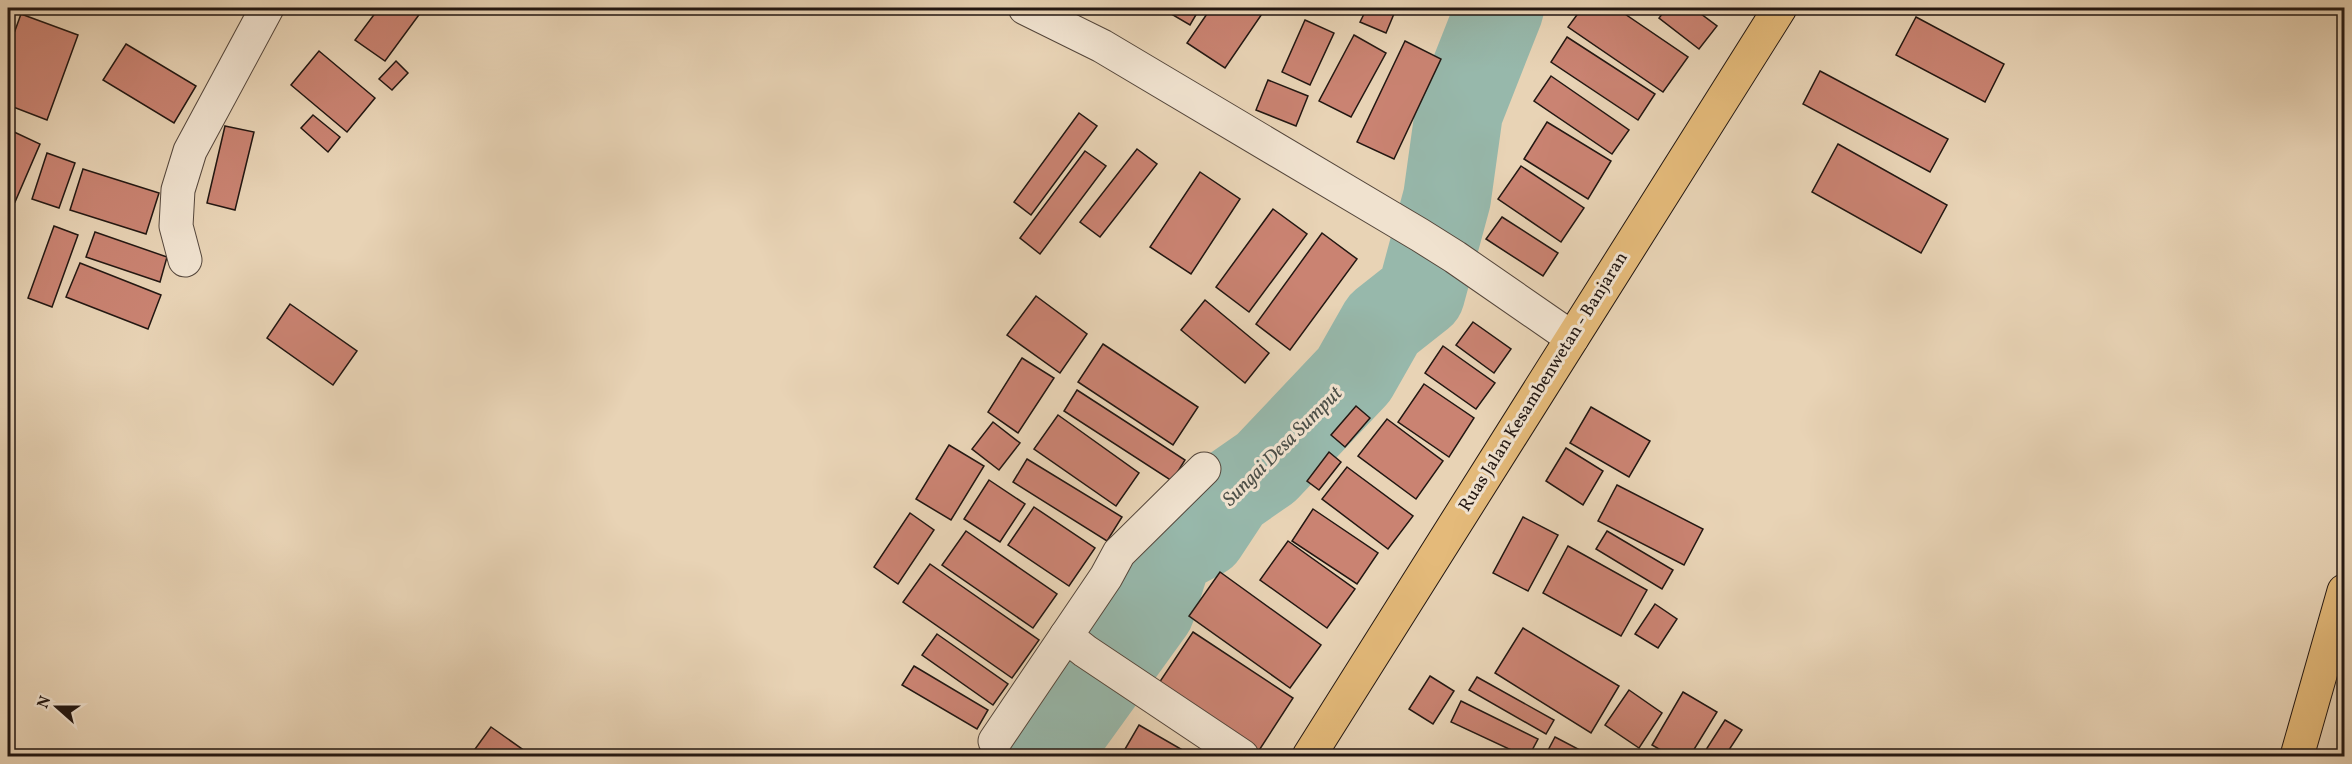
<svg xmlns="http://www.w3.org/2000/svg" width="2352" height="764" font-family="Vollkorn,serif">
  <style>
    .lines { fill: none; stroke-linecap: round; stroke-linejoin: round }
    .river { stroke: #97b8ab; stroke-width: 88 }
    .building { fill: #ca8372; stroke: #221712; stroke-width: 1.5 }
    .minor-casing { stroke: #54463b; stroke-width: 35 }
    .major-casing { stroke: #221712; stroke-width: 35 }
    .highway-casing { stroke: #221712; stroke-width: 35 }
    .minor { stroke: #f0e2cf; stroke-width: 33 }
    .major { stroke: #e4ba7a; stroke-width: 33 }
    .highway { stroke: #e4ba7a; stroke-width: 33 }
    .labels { text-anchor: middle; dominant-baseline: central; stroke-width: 6; stroke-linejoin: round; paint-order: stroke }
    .street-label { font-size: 18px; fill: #221712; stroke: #f0e2cf }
    .water-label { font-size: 20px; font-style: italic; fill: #4b4f48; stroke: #f0e2cf }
  </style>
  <rect width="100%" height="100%" fill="#e8d3b5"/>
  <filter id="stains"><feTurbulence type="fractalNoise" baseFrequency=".00333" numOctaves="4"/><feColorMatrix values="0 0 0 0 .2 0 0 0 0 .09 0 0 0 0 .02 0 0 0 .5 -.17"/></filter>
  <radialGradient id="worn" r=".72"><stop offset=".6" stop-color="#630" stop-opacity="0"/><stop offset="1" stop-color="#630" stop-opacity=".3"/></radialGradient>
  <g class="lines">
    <!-- river -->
    <path class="river" d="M1045 756 1151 609 1169 552 1203 534 1230 493 1266 468 1354 375 1383 324 1421 294 1447 198 1459 112 1500 8"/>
  </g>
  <!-- building -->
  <g class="building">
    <path d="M8 8H17L8 25Z"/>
    <path d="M379 8H424L385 61 355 40Z"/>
    <path d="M1161 8H1200L1190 25Z"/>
    <path d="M1211 8H1266L1225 68 1187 43Z"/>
    <path d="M1367 8 1396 9 1386 33 1360 22Z"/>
    <path d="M1582 8H1616L1688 57 1663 92 1568 27Z"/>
    <path d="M1667 8H1693L1717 26 1699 49 1659 18Z"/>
    <path d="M21 14 78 35 47 120 8 105V50Z"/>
    <path d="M1916 17 2004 64 1985 102 1896 55Z"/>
    <path d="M1305 20 1334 33 1310 85 1282 72Z"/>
    <path d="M1354 35 1386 53 1351 117 1319 101Z"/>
    <path d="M1567 37 1655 94 1638 120 1551 62Z"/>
    <path d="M1405 41 1441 59 1394 159 1357 142Z"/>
    <path d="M126 44 196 86 174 123 103 80Z"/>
    <path d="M319 51 375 98 347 132 291 85Z"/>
    <path d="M396 61 408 73 392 90 379 79Z"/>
    <path d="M1820 71 1948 139 1930 172 1803 104Z"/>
    <path d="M1551 76 1629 130 1612 154 1534 101Z"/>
    <path d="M1268 80 1308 96 1296 126 1256 110Z"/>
    <path d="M1079 113 1097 126 1031 215 1014 202Z"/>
    <path d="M313 115 340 137 328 152 301 128Z"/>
    <path d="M1547 122 1611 161 1588 199 1524 159Z"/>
    <path d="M225 126 254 132 235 210 207 203Z"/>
    <path d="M12 131 40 144 15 202 8 199V142Z"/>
    <path d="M1838 144 1947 205 1921 253 1812 192Z"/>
    <path d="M1137 149 1157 164 1100 237 1080 222Z"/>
    <path d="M1085 151 1106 166 1040 254 1020 238Z"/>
    <path d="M47 153 75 163 59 208 32 199Z"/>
    <path d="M1521 166 1584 208 1561 242 1498 199Z"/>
    <path d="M83 169 159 193 146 234 70 210Z"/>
    <path d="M1200 172 1240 199 1191 274 1150 247Z"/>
    <path d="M1273 209 1307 234 1249 312 1216 287Z"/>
    <path d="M1502 217 1558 253 1543 276 1486 239Z"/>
    <path d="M54 226 78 235 52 307 28 298Z"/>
    <path d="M95 232 167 257 160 282 86 257Z"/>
    <path d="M1322 233 1357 259 1290 350 1256 324Z"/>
    <path d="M80 263 161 295 148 329 66 297Z"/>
    <path d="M1036 296 1087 334 1060 373 1007 335Z"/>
    <path d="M1205 300 1269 353 1245 383 1181 330Z"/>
    <path d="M290 304 357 351 333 385 267 338Z"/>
    <path d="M1473 322 1511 349 1494 373 1456 345Z"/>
    <path d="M1103 344 1198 407 1173 445 1078 382Z"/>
    <path d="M1443 346 1495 383 1476 409 1425 373Z"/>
    <path d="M1022 358 1054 378 1018 433 988 412Z"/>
    <path d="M1424 384 1474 418 1449 457 1398 422Z"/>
    <path d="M1077 390 1185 460 1172 481 1064 411Z"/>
    <path d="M1356 406 1370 418 1345 447 1331 435Z"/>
    <path d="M1591 407 1650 441 1629 477 1570 443Z"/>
    <path d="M1058 415 1139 473 1116 506 1034 449Z"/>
    <path d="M1387 419 1443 461 1416 499 1358 456Z"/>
    <path d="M993 422 1020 443 999 470 972 449Z"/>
    <path d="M949 445 984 466 951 520 916 499Z"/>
    <path d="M1566 448 1603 471 1583 505 1546 481Z"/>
    <path d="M1329 452 1341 462 1319 490 1307 481Z"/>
    <path d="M1027 459 1122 517 1107 541 1013 482Z"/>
    <path d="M1347 467 1413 516 1388 549 1322 499Z"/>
    <path d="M989 480 1025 504 1000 542 964 519Z"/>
    <path d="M1617 485 1703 529 1684 565 1598 521Z"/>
    <path d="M1034 507 1095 548 1069 586 1008 545Z"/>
    <path d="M1313 509 1378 553 1357 584 1292 541Z"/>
    <path d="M910 513 934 530 898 584 874 567Z"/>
    <path d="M1523 517 1558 535 1528 591 1493 573Z"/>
    <path d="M966 531 1057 594 1033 628 942 565Z"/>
    <path d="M1607 531 1673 570 1662 589 1596 549Z"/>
    <path d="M1288 541 1355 589 1327 628 1260 580Z"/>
    <path d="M1568 546 1647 590 1621 636 1543 593Z"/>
    <path d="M930 564 1039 640 1012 678 903 602Z"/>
    <path d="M1220 572 1321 645 1290 688 1189 616Z"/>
    <path d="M1655 604 1677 619 1658 648 1635 634Z"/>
    <path d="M1523 628 1619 686 1591 733 1495 673Z"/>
    <path d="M1193 632 1293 698 1258 752 1157 686Z"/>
    <path d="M937 634 1008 684 993 705 922 655Z"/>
    <path d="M914 666 988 710 977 729 902 685Z"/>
    <path d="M1430 676 1454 691 1433 724 1409 709Z"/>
    <path d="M1477 677 1554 720 1546 734 1469 690Z"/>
    <path d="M1629 690 1662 713 1639 748 1605 725Z"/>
    <path d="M1683 692 1717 712 1690 756H1671L1652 745Z"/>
    <path d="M1461 701 1538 739 1529 756H1524L1451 722Z"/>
    <path d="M1725 720 1742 730 1725 756H1702Z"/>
    <path d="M1139 725 1193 756H1121Z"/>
    <path d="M491 727 532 756H470Z"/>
    <path d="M1555 737 1580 750 1577 756H1545Z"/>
  </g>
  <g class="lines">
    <!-- minor casing -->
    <g class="minor-casing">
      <g id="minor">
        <path d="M1025 8 1102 46 1420 235 1455 257 1572 338"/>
        <path d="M185 260 176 226 178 190 190 151 267 8"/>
        <path d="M1066 636 1085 651 1242 756"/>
        <path d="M995 741 1106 577 1119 553 1204 469"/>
      </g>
    </g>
    <!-- major casing -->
    <g class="major-casing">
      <path id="major" d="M1309 756 1780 8"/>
    </g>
    <!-- highway casing -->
    <g class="highway-casing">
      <path id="highway" d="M2297 756 2344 591"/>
    </g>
    <!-- minor -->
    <use href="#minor" class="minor"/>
    <!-- major -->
    <use href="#major" class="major"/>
    <!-- highway -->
    <use href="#highway" class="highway"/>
  </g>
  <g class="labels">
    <!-- street labels -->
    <g class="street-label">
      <text transform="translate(1544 382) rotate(-58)">Ruas Jalan Kesambenwetan - Banjaran</text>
    </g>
    <!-- water labels -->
    <g class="water-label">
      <text transform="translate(1283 447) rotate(-45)">Sungai Desa Sumput</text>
    </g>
  </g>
  <!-- margin -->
  <rect width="2352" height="764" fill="none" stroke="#e8d3b5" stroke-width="30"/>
  <rect x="9" y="9" width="2334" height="746" fill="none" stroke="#221712" stroke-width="3"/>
  <rect x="15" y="15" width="2322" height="734" fill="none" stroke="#221712" stroke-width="1.5"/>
  <!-- north arrow -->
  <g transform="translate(57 707) rotate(291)" stroke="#f0e2cf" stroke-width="4.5" paint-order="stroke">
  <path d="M0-4.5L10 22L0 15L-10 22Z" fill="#221712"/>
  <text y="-9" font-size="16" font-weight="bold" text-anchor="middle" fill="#221712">N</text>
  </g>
  <rect width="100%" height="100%" filter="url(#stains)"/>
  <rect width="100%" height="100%" fill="url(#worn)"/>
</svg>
